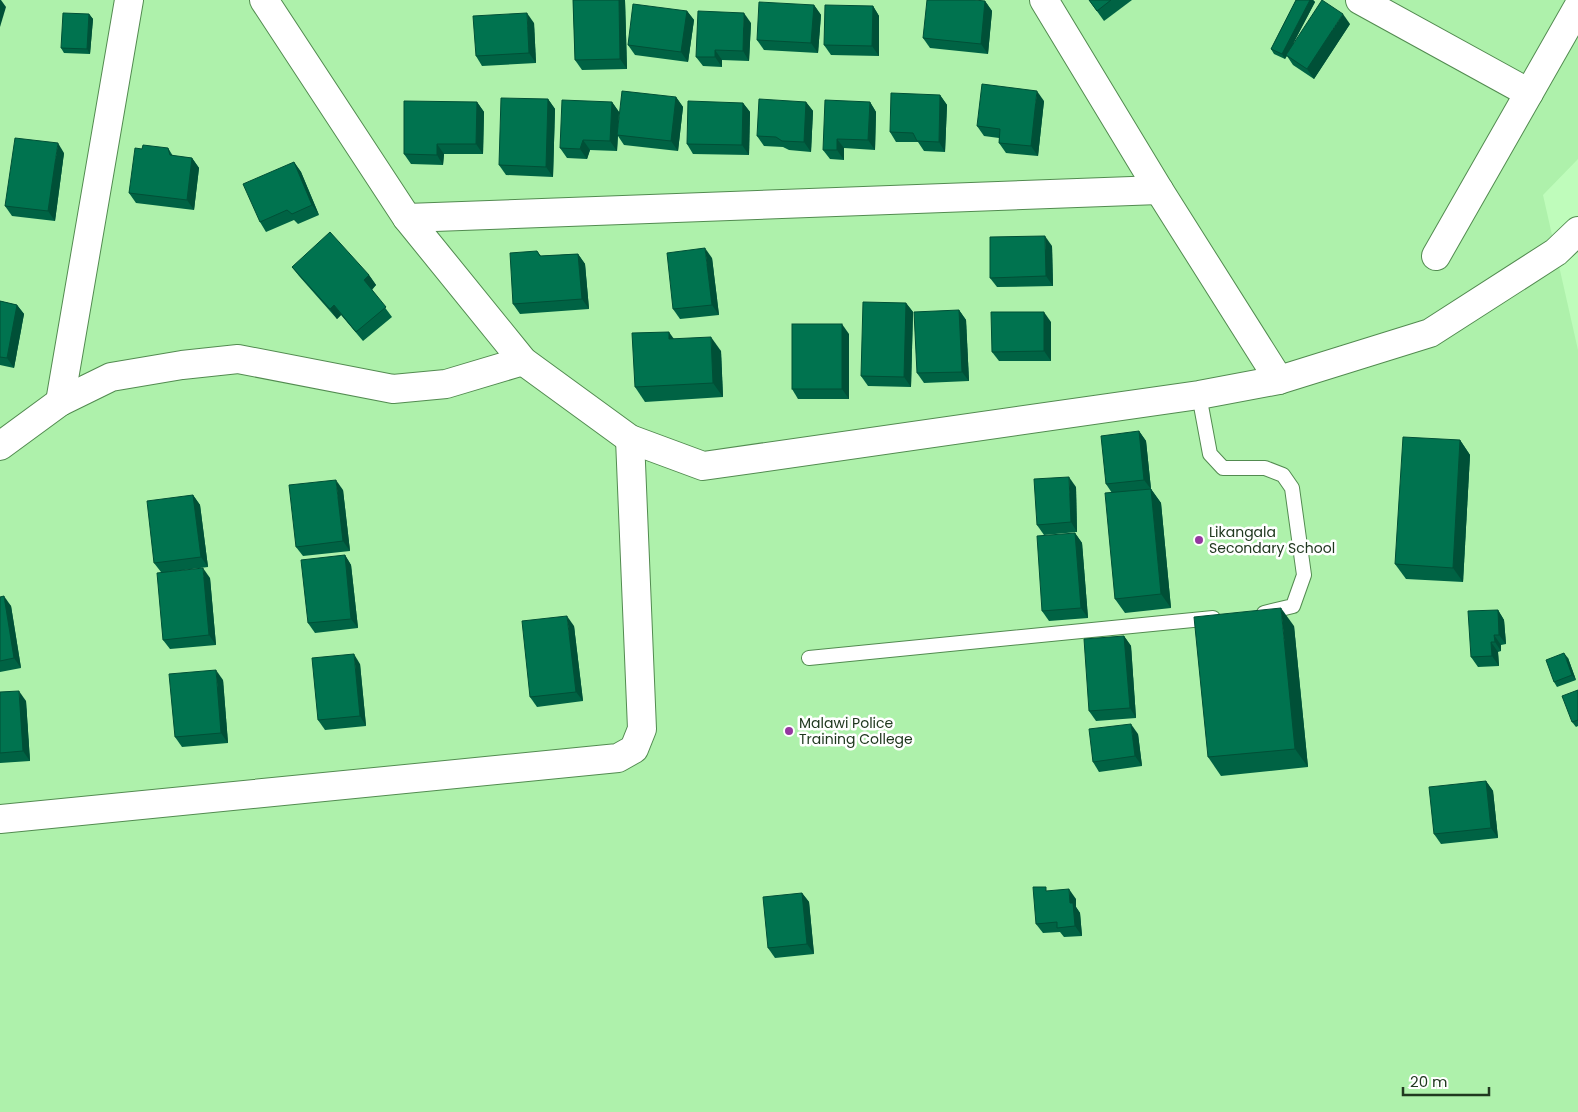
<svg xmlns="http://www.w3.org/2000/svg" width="1578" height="1112" font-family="Poppins,sans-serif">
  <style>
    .built { fill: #aef1ab }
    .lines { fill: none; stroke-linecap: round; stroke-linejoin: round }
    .lane-casing { stroke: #528b50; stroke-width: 16 }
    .street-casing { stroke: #528b50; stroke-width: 30 }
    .secondary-casing { stroke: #528b50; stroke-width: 30 }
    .lane { stroke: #fff; stroke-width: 14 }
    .street { stroke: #fff; stroke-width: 28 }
    .secondary { stroke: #fff; stroke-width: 28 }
    .wall { fill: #006344 }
    .shaded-wall { fill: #005037 }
    .building { fill: #00734f; stroke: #005037 }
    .poi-dot { fill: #9537a0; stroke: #fff; stroke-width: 2 }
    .labels { text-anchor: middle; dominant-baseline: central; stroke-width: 5; stroke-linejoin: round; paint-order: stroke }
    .poi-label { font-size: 14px; fill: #20381f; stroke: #fff; text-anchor: start }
  </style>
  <rect width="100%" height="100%" fill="#bffcbb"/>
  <!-- built -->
  <path class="built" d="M0 0H1578V159L1543 195 1578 350V1112H0Z"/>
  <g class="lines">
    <!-- lane casing -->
    <g class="lane-casing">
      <g id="lane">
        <path d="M1199 395 1210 454 1223 468H1265L1283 475 1292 488 1304 575 1293 606 1264 613"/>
        <path d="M809 658 1213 618"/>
      </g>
    </g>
    <!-- street casing -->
    <g class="street-casing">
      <g id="street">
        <path d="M1044 0 1159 190 1279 380"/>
        <path d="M1360 0 1529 93"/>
        <path d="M407 218 1159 190"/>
        <path d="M1436 256 1578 7"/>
        <path d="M60 402 129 0"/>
        <path d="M0 446 60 402 111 377 182 365 238 359 393 389 446 384 523 361"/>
        <path d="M0 819 618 758 634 749 642 729 630 439"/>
      </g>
    </g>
    <!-- secondary casing -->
    <g class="secondary-casing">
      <path id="secondary" d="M264 0 407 218 523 361 630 439 703 466 1199 395 1279 380 1430 333 1556 252 1578 231"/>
    </g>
    <!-- lane -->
    <use href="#lane" class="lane"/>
    <!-- street -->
    <use href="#street" class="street"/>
    <!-- secondary -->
    <use href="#secondary" class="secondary"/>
  </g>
  <!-- wall -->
  <g class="wall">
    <path d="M573 0H625L627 69 582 70 575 60Z"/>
    <path d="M1089 0H1132L1104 21Z"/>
    <path d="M1296 0H1313L1315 2 1293 44 1350 24 1314 79 1293 65 1287 56 1285 59 1274 54 1271 49Z"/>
    <path d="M985 1 992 11 988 54 930 48 923 38Z"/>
    <path d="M814 5 821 15 818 53 764 50 757 40Z"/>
    <path d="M873 6 879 16V56L831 55 824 45Z"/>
    <path d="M687 11 694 20 688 62 635 55 628 45Z"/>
    <path d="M89 14 93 19 90 54 64 53 61 48Z"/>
    <path d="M534 23 536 63 482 66 476 56Z"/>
    <path d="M751 23 749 61 722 60V67L703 66 696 57Z"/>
    <path d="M940 95 947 105 945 152 924 151 918 142H896L890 132Z"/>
    <path d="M676 97 683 107 678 151 624 145 618 136 617 151 590 150 587 159 567 158 560 148 612 102 619 112 618 128Z"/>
    <path d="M548 99 555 109 553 177 506 175 499 165Z"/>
    <path d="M1044 101 1038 156 1006 153 999 143V138L984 136 977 126Z"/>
    <path d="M477 102 484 112 483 154H444L443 165 411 164 404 154Z"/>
    <path d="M806 102 813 111 811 152 789 150 783 147 764 146 757 136Z"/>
    <path d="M870 102 876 112 875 150 844 148V160L830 159 823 150Z"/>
    <path d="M743 103 750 112 749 155 693 154 687 144Z"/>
    <path d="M168 148 173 156 192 158 199 168 194 210 136 203 129 193 142 149Z"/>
    <path d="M64 153 55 221 12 216 5 206Z"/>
    <path d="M294 162 301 172 319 215 298 224 294 220 266 232 260 222Z"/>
    <path d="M1052 246 1053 286 997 287 990 278Z"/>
    <path d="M537 251 541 256 578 254 585 264 589 309 520 314 513 304Z"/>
    <path d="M712 258 719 315 680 319 673 309Z"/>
    <path d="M292 267 369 275 376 285 372 290 392 317 363 341 341 315 337 319 299 276Z"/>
    <path d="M0 301 17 305 24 314 14 368 0 365Z"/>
    <path d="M906 303 913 312 911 387 868 386 861 376Z"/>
    <path d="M959 310 966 320 969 381 924 383 917 373Z"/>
    <path d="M1051 322V361H999L992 352Z"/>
    <path d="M849 334V399H798L792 389Z"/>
    <path d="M674 339 721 351 723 397 645 402 635 387Z"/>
    <path d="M1139 431 1146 441 1151 489 1161 503 1171 608 1125 613 1115 599 1112 493 1106 484Z"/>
    <path d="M1460 440 1470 455 1463 582 1406 579 1395 564Z"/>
    <path d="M1076 487 1077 532 1044 535 1037 525Z"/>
    <path d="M343 490 350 551 303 556 296 547Z"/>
    <path d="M193 495 200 505 208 567 168 572 210 578 216 645 170 649 163 640 161 572 154 563Z"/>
    <path d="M1075 533 1082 543 1088 618 1049 621 1042 611Z"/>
    <path d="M345 555 351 565 358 628 315 633 308 623Z"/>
    <path d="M0 597 11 606 21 668 0 672Z"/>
    <path d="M1498 610 1504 620 1506 644 1501 645V651L1498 652 1499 666 1478 667 1471 657Z"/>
    <path d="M574 626 583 701 537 707 530 697Z"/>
    <path d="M1294 626 1308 767 1221 776 1208 757Z"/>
    <path d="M1124 636 1131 646 1136 718 1096 721 1089 711Z"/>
    <path d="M1568 658 1576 680 1557 687 1554 682Z"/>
    <path d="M360 664 366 726 325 730 318 720Z"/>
    <path d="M223 680 228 743 182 747 175 737Z"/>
    <path d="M1578 690V726L1576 727 1572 722Z"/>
    <path d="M0 692 26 701 30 761 0 763Z"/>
    <path d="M1138 734 1142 766 1099 772 1093 762Z"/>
    <path d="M1486 781 1493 791 1498 838 1441 844 1434 834Z"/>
    <path d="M1048 891 1076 899V907L1080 913 1082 936 1064 937 1060 932 1043 933 1036 924Z"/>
    <path d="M802 893 809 902 814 954 775 958 768 948Z"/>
  </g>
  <!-- shaded-wall -->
  <g class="shaded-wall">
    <path d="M0 0H1L6 7 0 27Z"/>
    <path d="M619 0H625L627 69 620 59Z"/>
    <path d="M1310 0H1313L1315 2 1285 59 1282 54Z"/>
    <path d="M985 1 992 11 988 54 981 44Z"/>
    <path d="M814 5 821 15 818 53 811 43Z"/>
    <path d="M873 6 879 16V56L872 46Z"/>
    <path d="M687 11 694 20 688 62 681 52Z"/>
    <path d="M527 13 534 23 536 63 529 53Z"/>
    <path d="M744 13 751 23 749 61 743 51Z"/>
    <path d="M89 14 93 19 90 54 87 49Z"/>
    <path d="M1343 14 1350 24 1314 79 1307 69Z"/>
    <path d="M715 50 722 60V67L715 57Z"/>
    <path d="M1037 91 1044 101 1038 156 1031 146Z"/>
    <path d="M940 95 947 105 945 152 939 142Z"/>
    <path d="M676 97 683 107 678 151 671 141Z"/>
    <path d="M548 99 555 109 553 177 546 167Z"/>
    <path d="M477 102 484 112 483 154 476 144Z"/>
    <path d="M612 102 619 112 617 151 610 141Z"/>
    <path d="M806 102 813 111 811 152 804 142Z"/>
    <path d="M870 102 876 112 875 150 868 140Z"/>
    <path d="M743 103 750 112 749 155 742 145Z"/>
    <path d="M837 139 844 148V160L837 150Z"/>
    <path d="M583 140 590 150 587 159 580 149Z"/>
    <path d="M58 143 64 153 55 221 48 211Z"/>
    <path d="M437 144 444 154 443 165 437 155Z"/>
    <path d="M192 158 199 168 194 210 187 200Z"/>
    <path d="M294 162 301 172 319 215 312 205Z"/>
    <path d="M1045 236 1052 246 1053 286 1046 276Z"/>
    <path d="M705 248 712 258 719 315 712 305Z"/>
    <path d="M578 254 585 264 589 309 582 299Z"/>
    <path d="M369 275 376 285 371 290 364 280Z"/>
    <path d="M906 303 913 312 911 387 904 377Z"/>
    <path d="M17 305 24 314 14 368 7 358Z"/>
    <path d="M334 305 341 315 337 319 330 309Z"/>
    <path d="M959 310 966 320 969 381 962 372Z"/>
    <path d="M1044 312 1051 322V361L1044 351Z"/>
    <path d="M842 324 849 334V399L842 389Z"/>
    <path d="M669 332 679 346 669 339Z"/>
    <path d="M711 337 721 351 723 397 713 383Z"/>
    <path d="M1139 431 1146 441 1151 489 1161 503 1171 608 1161 594 1151 489 1144 480Z"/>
    <path d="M1460 440 1470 455 1463 582 1453 568Z"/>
    <path d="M1069 477 1076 487 1077 532 1071 522Z"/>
    <path d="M336 480 343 490 350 551 343 541Z"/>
    <path d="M193 495 200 505 208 567 201 557Z"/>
    <path d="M1075 533 1082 543 1088 618 1081 608Z"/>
    <path d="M345 555 351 565 358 628 351 619Z"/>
    <path d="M203 568 210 578 216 645 209 635Z"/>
    <path d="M4 596 11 606 21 668 14 658Z"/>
    <path d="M1281 608 1294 626 1308 767 1295 749Z"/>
    <path d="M1498 610 1504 620 1506 644 1499 635Z"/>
    <path d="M567 616 574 626 583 701 576 692Z"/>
    <path d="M1494 635 1501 645V651L1495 642Z"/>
    <path d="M1124 636 1131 646 1136 718 1130 708Z"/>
    <path d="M1491 642 1498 652 1499 666 1492 656Z"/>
    <path d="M1564 653 1568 658 1576 680 1572 675Z"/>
    <path d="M354 654 360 664 366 726 360 716Z"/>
    <path d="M216 670 223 680 228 743 221 733Z"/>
    <path d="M19 691 26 701 30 761 23 751Z"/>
    <path d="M1131 724 1138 734 1142 766 1135 756Z"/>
    <path d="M1486 781 1493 791 1498 838 1491 828Z"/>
    <path d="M1069 889 1076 899V907L1080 913 1082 936 1075 926 1070 903Z"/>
    <path d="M802 893 809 902 814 954 807 944Z"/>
  </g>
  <!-- building -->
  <g class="building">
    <path d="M573 0H619L620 59 575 60Z"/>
    <path d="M927 0H975L985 1 981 44 923 38Z"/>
    <path d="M1089 0H1111L1097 11Z"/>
    <path d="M1296 0H1310L1282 54 1271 49Z"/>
    <path d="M1322 0 1343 14 1307 69 1286 55Z"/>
    <path d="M759 2 814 5 811 43 757 40Z"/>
    <path d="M633 4 687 11 681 52 628 45Z"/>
    <path d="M825 5 873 6 872 46 824 45Z"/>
    <path d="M698 11 744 13 743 51 715 50V57H696Z"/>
    <path d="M63 13 89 14 87 49 61 48Z"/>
    <path d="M527 13 529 53 476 56 473 16Z"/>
    <path d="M982 84 1037 91 1031 146 999 143 1000 129 977 126Z"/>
    <path d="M622 91 676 97 671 141 617 135Z"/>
    <path d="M891 93 940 95 939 142 917 141 913 133 890 132Z"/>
    <path d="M501 98 548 99 546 167 499 165Z"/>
    <path d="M759 99 806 102 804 142 782 141 776 137 757 136Z"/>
    <path d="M562 100 612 102 610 141 583 140 580 149 560 148Z"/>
    <path d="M825 100 870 102 868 140 837 139V150H823Z"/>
    <path d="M404 101 477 102 476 144H437V155L404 154Z"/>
    <path d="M688 101 743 103 742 145 687 144Z"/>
    <path d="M15 138 58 143 48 211 5 206Z"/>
    <path d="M143 145 168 148 170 155 192 158 187 200 129 193 135 148 142 149Z"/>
    <path d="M294 162 312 205 292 214 287 210 260 222 243 184Z"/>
    <path d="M330 232 369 275 364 280 386 307 356 332 334 305 330 309 292 267Z"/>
    <path d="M1045 236 1046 276 990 278V237Z"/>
    <path d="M705 248 712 305 673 309 667 253Z"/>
    <path d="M537 251 540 256 578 254 582 299 513 304 510 253Z"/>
    <path d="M0 301 17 305 7 358 0 357Z"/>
    <path d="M863 302 906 303 904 377 861 376Z"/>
    <path d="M959 310 962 372 917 373 914 312Z"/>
    <path d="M991 312H1044V351L992 352Z"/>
    <rect x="792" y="324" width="50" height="65"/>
    <path d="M669 332V339L711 337 713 383 635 387 632 333Z"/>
    <path d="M1139 431 1144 480 1106 484 1101 436Z"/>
    <path d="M1403 437 1460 440 1453 568 1395 564Z"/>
    <path d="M1069 477 1071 522 1037 525 1034 479Z"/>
    <path d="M336 480 343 541 296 547 289 485Z"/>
    <path d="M1151 489 1161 594 1115 599 1105 493Z"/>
    <path d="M193 495 201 557 154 563 147 501Z"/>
    <path d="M1075 533 1081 608 1042 611 1037 536Z"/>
    <path d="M345 555 351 619 308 623 301 560Z"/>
    <path d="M203 568 209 635 163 640 157 573Z"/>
    <path d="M4 596 14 658 0 661V597Z"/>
    <path d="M1281 608 1295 749 1208 757 1194 617Z"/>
    <path d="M1498 610 1499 635H1494L1495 642H1491L1492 656 1471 657 1468 611Z"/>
    <path d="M567 616 576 692 530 697 522 621Z"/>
    <path d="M1124 636 1130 708 1089 711 1084 639Z"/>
    <path d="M1564 653 1572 675 1554 682 1546 660Z"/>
    <path d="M354 654 360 716 318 720 312 658Z"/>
    <path d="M216 670 221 733 175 737 169 674Z"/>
    <path d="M1578 690V720L1572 722 1562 696Z"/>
    <path d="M19 691 23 751 0 753V692Z"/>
    <path d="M1131 724 1135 756 1093 762 1089 729Z"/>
    <path d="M1486 781 1491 828 1434 834 1429 787Z"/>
    <path d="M1033 887H1046V891L1069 889 1070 903H1073L1075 926 1057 928V922L1036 924Z"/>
    <path d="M802 893 807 944 768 948 763 897Z"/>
  </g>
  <!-- markers -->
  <g class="poi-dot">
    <circle cx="1199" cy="540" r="5"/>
    <circle cx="789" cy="731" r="5"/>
  </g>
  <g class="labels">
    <!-- poi labels -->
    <g class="poi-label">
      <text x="1209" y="532">Likangala<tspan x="1209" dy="16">Secondary School</tspan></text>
      <text x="799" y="723">Malawi Police<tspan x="799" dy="16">Training College</tspan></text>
    </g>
  </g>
  <!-- scale -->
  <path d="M1403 1087v8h86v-8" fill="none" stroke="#20381f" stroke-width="2.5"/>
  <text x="1410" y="1087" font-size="15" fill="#20381f" stroke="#ffffff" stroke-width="4" paint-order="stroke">20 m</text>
</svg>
